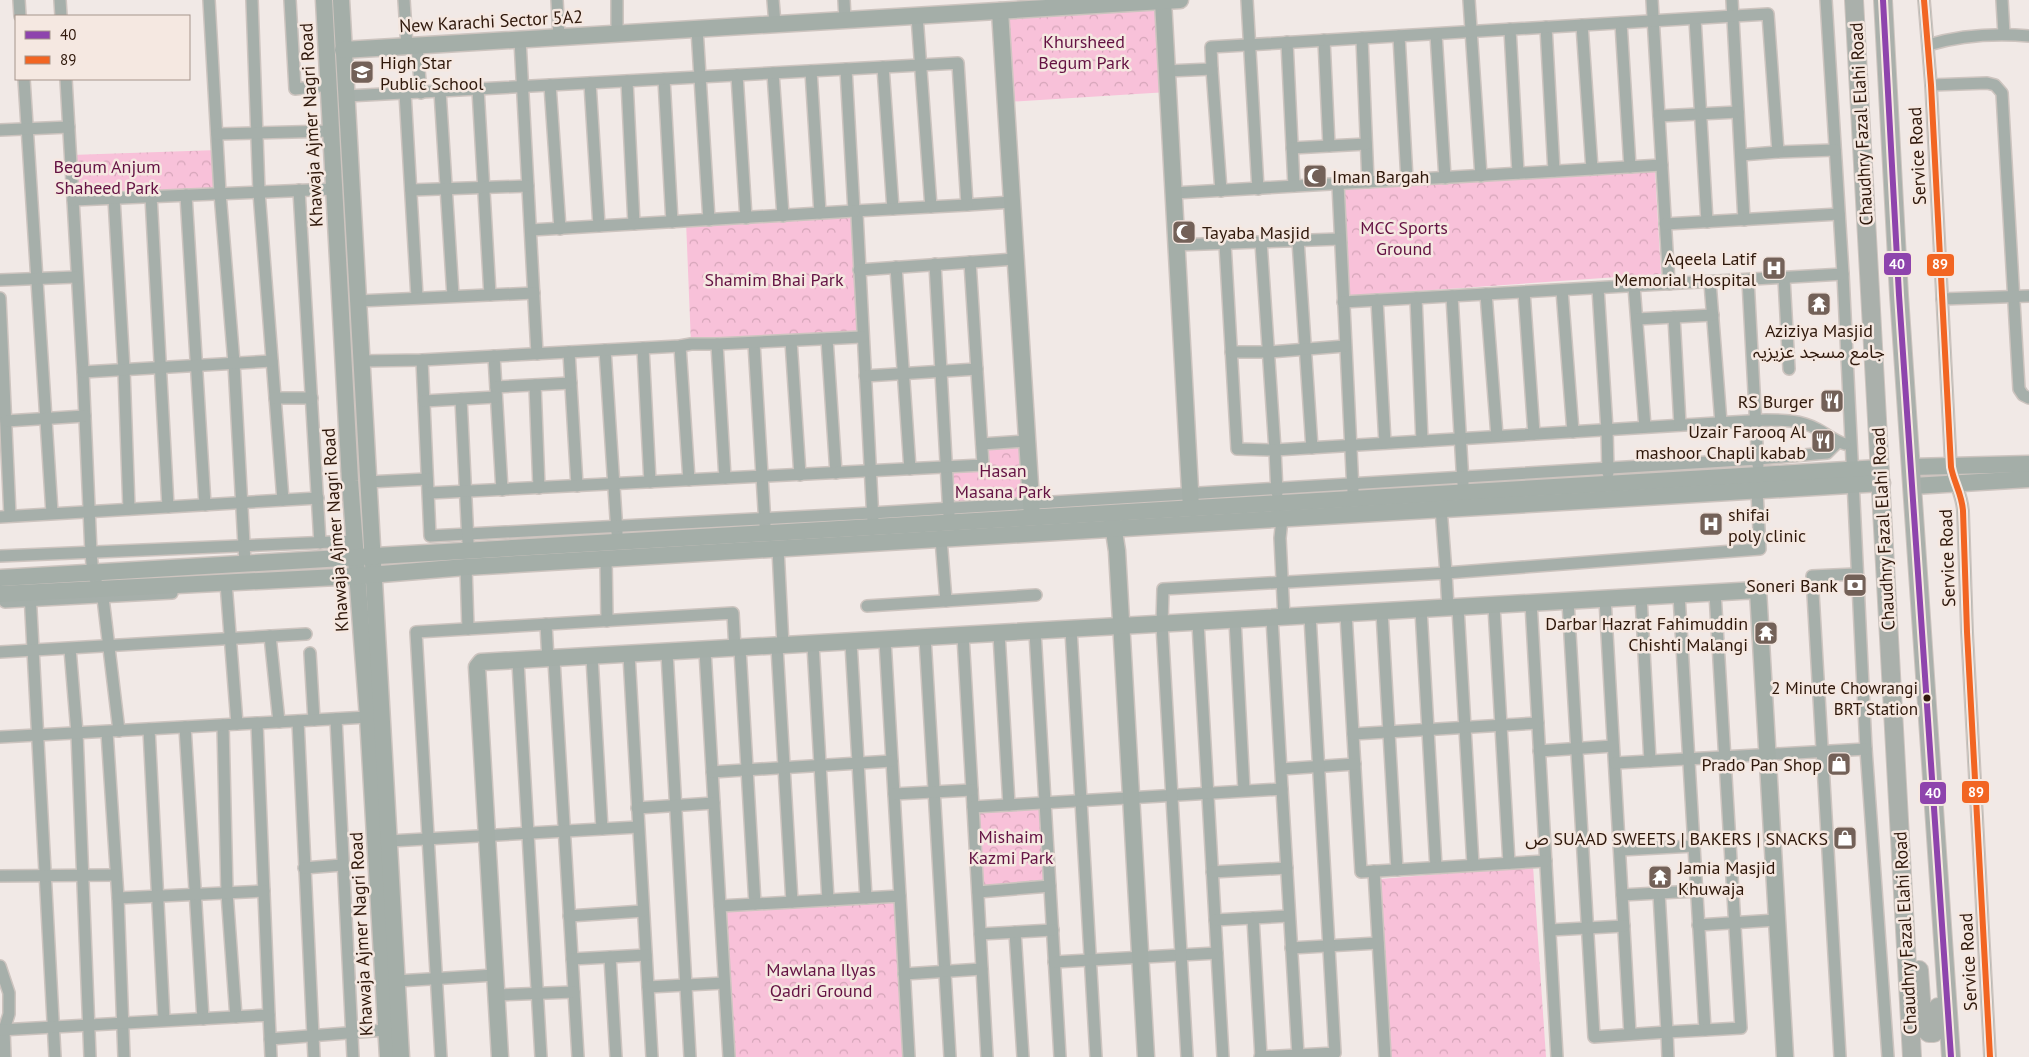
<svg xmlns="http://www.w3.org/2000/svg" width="2029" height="1057" font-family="'PT Sans','Noto Sans Arabic',sans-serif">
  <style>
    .park { fill: url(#park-crowns) }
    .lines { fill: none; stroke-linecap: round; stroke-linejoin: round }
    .street-casing { stroke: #cdc4bf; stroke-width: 14 }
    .secondary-casing { stroke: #cdc4bf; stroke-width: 19 }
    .primary-casing { stroke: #cdc4bf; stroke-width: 20 }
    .street { stroke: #a6afaa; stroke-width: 11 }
    .secondary { stroke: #a4aea8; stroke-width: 16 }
    .primary { stroke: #aab0ab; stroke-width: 18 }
    .bus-1-casing { stroke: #f5e8e1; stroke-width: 10 }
    .bus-2-casing { stroke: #f5e8e1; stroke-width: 10 }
    .bus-1 { stroke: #8e44ad; stroke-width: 6 }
    .bus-2 { stroke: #f26522; stroke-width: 6 }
    .bus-dot { fill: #2f180b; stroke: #f5e8e1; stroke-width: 2 }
    .labels { text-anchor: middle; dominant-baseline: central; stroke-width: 5; stroke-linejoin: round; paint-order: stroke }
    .bus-label { font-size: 17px; fill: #2f180b; stroke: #f5e8e1; text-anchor: end }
    .street-label { font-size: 18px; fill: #2f180b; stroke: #f5e8e1 }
    .park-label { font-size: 18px; fill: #641243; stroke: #f5e8e1 }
    .poi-label { font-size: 18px; fill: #2f180b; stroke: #f5e8e1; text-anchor: end }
    .line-badge { stroke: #f5e8e1; stroke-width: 2 }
    .badge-label { font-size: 14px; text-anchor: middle; font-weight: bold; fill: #fff }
  </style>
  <defs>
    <pattern id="park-crowns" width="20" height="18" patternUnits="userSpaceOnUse" patternTransform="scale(1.25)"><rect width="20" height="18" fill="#f8c1d9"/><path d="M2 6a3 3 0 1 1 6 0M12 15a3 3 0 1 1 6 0" fill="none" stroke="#d5a5b9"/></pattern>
  </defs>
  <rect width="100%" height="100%" fill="#f1e9e6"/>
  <!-- park -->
  <g class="park">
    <path d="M1163 1 1168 92 1006 102 1000 11Z"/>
    <path d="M218 150 220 193 73 200 71 155Z"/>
    <path d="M1655 171 1661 274 1347 296 1341 187Z"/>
    <path d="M857 214 862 337 691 344 686 221Z"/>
    <path d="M1024 443 1027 502 951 506 948 469 985 466V445Z"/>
    <path d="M1045 803 1050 886 978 892 973 807Z"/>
    <path d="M1533 866 1546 1057H1391L1380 879Z"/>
    <path d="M898 898 906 1057H731L724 906Z"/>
  </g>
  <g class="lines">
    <!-- street casing -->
    <g class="street-casing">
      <g id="street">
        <path d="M19 0 20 16"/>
        <path d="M60 0 61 16"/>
        <path d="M209 0 220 193 234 363 245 563"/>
        <path d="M252 0 259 192 283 500"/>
        <path d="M290 0 295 89 330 85"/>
        <path d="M404 0 407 47"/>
        <path d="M557 0 559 37"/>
        <path d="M617 0V34"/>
        <path d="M773 0 775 24"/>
        <path d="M844 0 845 19"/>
        <path d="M1247 0 1258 189"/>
        <path d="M1469 0 1481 176"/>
        <path d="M1652 0 1669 284"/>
        <path d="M1732 0 1744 220"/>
        <path d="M1826 0 1843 274 1866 749 1888 1057"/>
        <path d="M1924 0 1931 85 1951 467C1954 483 1962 494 1963 511L1967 632 1990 1057"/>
        <path d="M2002 0 2004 34"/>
        <path d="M917 16 931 207"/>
        <path d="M1695 19 1707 222"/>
        <path d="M1621 23 1630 167"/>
        <path d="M1582 25 1592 169"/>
        <path d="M1546 27 1554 171"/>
        <path d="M697 29 709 220"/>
        <path d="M1510 29 1518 173"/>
        <path d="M1436 34 1445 178"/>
        <path d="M1399 36 1407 180"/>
        <path d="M1362 38 1368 182"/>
        <path d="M520 40 537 354"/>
        <path d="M1324 40 1329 146"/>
        <path d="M1287 42 1294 186"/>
        <path d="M1928 45C1962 35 1993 33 2029 36"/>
        <path d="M417 46 421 93"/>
        <path d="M883 67 893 209"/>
        <path d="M846 69 854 211 857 214 873 521"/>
        <path d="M1212 69 1221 191"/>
        <path d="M811 71 820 213"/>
        <path d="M1168 71 1212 69 1211 47 1768 14 1778 152 1835 150"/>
        <path d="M773 73 783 216"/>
        <path d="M737 75 746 218"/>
        <path d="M24 79 52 513"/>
        <path d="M66 79 83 372 91 553 93 574 103 598 119 731"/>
        <path d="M664 79 672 222"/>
        <path d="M627 81 634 224"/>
        <path d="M590 83 599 226"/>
        <path d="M550 85 560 229"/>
        <path d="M1931 85 1987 83 1995 85 2002 93 2019 389 2023 395 2029 398"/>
        <path d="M478 89 490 295"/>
        <path d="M440 91 453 296"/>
        <path d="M405 93 417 297"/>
        <path d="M347 96 958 63 967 205 1012 202"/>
        <path d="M1659 116 1738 112"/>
        <path d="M0 130 69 127"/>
        <path d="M217 134 330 131"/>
        <path d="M1292 148 1366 144"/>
        <path d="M1741 155 1778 152"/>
        <path d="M1338 184 1353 491"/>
        <path d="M299 190 320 543"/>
        <path d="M411 190 528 186"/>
        <path d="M1174 193 1662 165"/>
        <path d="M186 195 205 505"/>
        <path d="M151 196 168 507"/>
        <path d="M114 198 124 370 129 509"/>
        <path d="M73 200 334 189"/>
        <path d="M854 211 967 205"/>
        <path d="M1665 224 1839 214"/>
        <path d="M531 230 854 211"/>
        <path d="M1298 240 1312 448"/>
        <path d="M1261 242 1275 450 1766 420C1783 420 1801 420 1817 429 1827 434 1834 441 1845 444"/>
        <path d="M1225 244 1237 449 1275 450 1277 493"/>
        <path d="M1177 245 1340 239"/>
        <path d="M935 264 949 515"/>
        <path d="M896 267 910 469"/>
        <path d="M859 270 1015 259"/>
        <path d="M1784 278 1789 369"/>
        <path d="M0 280 76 277"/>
        <path d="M1748 280 1758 465"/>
        <path d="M1710 282 1721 423"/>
        <path d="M1634 286 1645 427"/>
        <path d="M1598 288 1607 430 1608 473"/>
        <path d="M1562 290 1573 432"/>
        <path d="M1524 292 1534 434"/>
        <path d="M1486 294 1497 436"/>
        <path d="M1452 296 1463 484"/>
        <path d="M0 298 10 516"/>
        <path d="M1416 298 1422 441"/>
        <path d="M1942 299 2029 296"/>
        <path d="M1377 300 1385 443"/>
        <path d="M359 301 534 293"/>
        <path d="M1343 302 1843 274"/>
        <path d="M1674 317 1680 425"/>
        <path d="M1637 319 1713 315"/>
        <path d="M827 339 836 473"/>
        <path d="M791 341 800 475"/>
        <path d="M754 343 765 525"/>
        <path d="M717 344 725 478"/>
        <path d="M680 346 689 480"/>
        <path d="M643 348 650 482"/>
        <path d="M605 350 617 533"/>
        <path d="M569 352 577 486"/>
        <path d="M1231 352H1269L1345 346"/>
        <path d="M494 356 502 490"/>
        <path d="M422 360 430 536 872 513 1758 459 1827 453 1838 442"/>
        <path d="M361 361 422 360 680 346 691 344H717L862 337"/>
        <path d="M83 372 272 361"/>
        <path d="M865 376 977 369"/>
        <path d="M535 385 539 488"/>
        <path d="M496 387 571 383"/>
        <path d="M275 398H312"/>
        <path d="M461 399 468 542"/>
        <path d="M424 401 496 397"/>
        <path d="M6 421 85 416"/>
        <path d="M982 444 1026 441"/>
        <path d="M368 482 427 479"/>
        <path d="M429 493 983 465 970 262"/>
        <path d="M1441 508 1446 573 1760 549 1757 491"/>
        <path d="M0 517 318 498"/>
        <path d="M1282 519 1280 538 1284 618"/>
        <path d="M941 539 946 601"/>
        <path d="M778 549 783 646"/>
        <path d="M0 556 356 541"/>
        <path d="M606 559 607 621"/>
        <path d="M466 567 468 629"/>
        <path d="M226 583 237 724"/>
        <path d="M30 593 55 1057"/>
        <path d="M1641 597 1650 761"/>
        <path d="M1605 599 1630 1034"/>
        <path d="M1568 601 1594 1037 1667 1032 1668 1057"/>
        <path d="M5 602 172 593"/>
        <path d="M1531 603 1557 1057"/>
        <path d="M867 606 1036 595"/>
        <path d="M1494 606 1509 863"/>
        <path d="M1458 608 1473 865"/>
        <path d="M1421 610 1436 867"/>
        <path d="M1382 612 1397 870"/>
        <path d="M1346 614 1361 872 1546 861"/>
        <path d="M1272 618 1282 789"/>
        <path d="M1235 620 1244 790"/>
        <path d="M1198 623 1223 1057"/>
        <path d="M546 624 548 660"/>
        <path d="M1071 630 1096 1057"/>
        <path d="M1035 632 1060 1057"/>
        <path d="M999 634 1009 805"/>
        <path d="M270 636 279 722"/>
        <path d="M963 636 973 807"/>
        <path d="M925 638 950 1057"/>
        <path d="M885 641 900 896"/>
        <path d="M851 643 866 898"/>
        <path d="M813 645 828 900"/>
        <path d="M777 647 792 902"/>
        <path d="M70 649 77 733 90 1057"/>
        <path d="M740 649 755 904"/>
        <path d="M705 651 720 906"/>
        <path d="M0 652 306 634"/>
        <path d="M310 653 314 720"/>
        <path d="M667 653 690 1057"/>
        <path d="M629 655 652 1057"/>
        <path d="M592 657 602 829"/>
        <path d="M554 660 578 1057"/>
        <path d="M518 662 541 1057"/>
        <path d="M336 719 353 1057"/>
        <path d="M298 721 314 1057"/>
        <path d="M257 723 269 1015"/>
        <path d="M223 725 227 893 236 1017"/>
        <path d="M185 727 203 1019"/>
        <path d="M149 729 164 1020"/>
        <path d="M107 732 118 898 124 1057"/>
        <path d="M1353 734 1538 723"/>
        <path d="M0 737 368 717"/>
        <path d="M1539 751 1613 746"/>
        <path d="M1615 763 1866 749"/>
        <path d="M1281 769 1355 764"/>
        <path d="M712 772 892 761"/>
        <path d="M894 794 972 790"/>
        <path d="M637 808 714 803"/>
        <path d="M390 841 638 827"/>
        <path d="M1620 850 1694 846"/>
        <path d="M304 868 342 865"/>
        <path d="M1374 871 1385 1057"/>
        <path d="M1212 872 1287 868"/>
        <path d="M0 876 116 875"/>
        <path d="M978 892 1050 886"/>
        <path d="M1659 893 1667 1032 1705 1030 1679 595"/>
        <path d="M1622 895 1696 891"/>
        <path d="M118 898 264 891"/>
        <path d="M569 916 643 911"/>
        <path d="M1253 918 1261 1057"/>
        <path d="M1215 920 1289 916"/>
        <path d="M1698 925 1777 920"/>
        <path d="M1550 930 1624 926"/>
        <path d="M1015 932 1023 1057"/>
        <path d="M980 934 1053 930"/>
        <path d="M1291 948 1378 943"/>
        <path d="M610 957 616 1057"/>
        <path d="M572 959 646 955"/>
        <path d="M1054 962 1217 953"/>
        <path d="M0 966 9 993V1014L4 1030 5 1057"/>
        <path d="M904 974 982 969"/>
        <path d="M397 981 495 975"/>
        <path d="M648 987 724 983"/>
        <path d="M497 995 574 992"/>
        <path d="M0 1030 269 1015 271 1057"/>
        <path d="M1705 1030 1741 1028 1715 593"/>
        <path d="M270 1039 386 1030"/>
        <path d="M441 1057 416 632 733 613 735 649"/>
        <path d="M729 1057 720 906 900 896 909 1057"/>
        <path d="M987 1057 973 807 1282 789 1298 1055"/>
        <path d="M1187 1057 1162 625 1163 589 1446 573 1448 608"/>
        <path d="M1260 1057 1335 1053 1310 616"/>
        <path d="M1840 1057 1812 576 1856 574"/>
      </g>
    </g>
    <!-- secondary casing -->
    <g class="secondary-casing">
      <g id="secondary">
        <path d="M324 0 350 481 368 717 388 1057"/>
        <path d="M341 0 401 1057"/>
        <path d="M1163 1 1191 508"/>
        <path d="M1000 11 1032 517"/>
        <path d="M343 50 1180 0"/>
        <path d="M1912 467 2029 464"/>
        <path d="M1913 486 2029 479"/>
        <path d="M1112 518 1117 551 1146 1057"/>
        <path d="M0 578 1880 468"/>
        <path d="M0 594 357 576 466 567 1882 483"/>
        <path d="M500 1057 477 667 481 662 1758 590 1785 1057"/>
      </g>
    </g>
    <!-- primary casing -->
    <g class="primary-casing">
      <g id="primary">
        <path d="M1854 0 1912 1057"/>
        <path d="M1883 0 1899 295 1951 1057"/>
        <path d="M1919 970 1923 1028 1929 1033H1934L1938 1029V1007"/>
      </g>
    </g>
    <!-- street -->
    <use href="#street" class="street"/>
    <!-- secondary -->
    <use href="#secondary" class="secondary"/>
    <!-- primary -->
    <use href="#primary" class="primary"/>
    <!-- bus-1 casing -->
    <g class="bus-1-casing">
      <path id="bus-1" d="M1883 0 1899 295 1951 1057"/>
    </g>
    <!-- bus-2 casing -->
    <g class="bus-2-casing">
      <path id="bus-2" d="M1924 0 1931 85 1951 467C1954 483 1962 494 1963 511L1967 632 1990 1057"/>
    </g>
    <!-- bus-1 -->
    <use href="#bus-1" class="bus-1"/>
    <!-- bus-2 -->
    <use href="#bus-2" class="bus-2"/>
  </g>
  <!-- icons -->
  <defs>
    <g id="school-square" transform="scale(1.25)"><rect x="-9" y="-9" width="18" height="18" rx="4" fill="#736158" stroke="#f5e8e1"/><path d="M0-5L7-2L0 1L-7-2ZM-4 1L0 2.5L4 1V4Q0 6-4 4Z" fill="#fff"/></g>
    <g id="mosque-square" transform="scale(1.25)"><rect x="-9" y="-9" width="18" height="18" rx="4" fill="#736158" stroke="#f5e8e1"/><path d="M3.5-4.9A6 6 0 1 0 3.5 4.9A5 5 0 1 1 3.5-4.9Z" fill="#fff"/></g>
    <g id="hospital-square" transform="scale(1.25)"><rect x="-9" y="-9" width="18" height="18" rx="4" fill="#736158" stroke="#f5e8e1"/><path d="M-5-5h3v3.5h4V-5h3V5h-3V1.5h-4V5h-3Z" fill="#fff"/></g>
    <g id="temple-square" transform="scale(1.25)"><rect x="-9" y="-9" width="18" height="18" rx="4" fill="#736158" stroke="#f5e8e1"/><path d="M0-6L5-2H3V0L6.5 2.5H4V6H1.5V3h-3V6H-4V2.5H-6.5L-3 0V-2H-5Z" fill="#fff"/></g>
    <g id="restaurant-square" transform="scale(1.25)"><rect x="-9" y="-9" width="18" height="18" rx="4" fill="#736158" stroke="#f5e8e1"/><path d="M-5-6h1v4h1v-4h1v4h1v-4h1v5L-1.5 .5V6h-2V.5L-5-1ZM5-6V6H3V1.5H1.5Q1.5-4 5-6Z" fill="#fff"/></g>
    <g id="bank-square" transform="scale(1.25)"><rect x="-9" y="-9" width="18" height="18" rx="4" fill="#736158" stroke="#f5e8e1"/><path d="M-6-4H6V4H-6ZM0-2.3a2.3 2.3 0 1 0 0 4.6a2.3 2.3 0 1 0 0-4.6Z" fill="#fff"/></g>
    <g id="shop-square" transform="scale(1.25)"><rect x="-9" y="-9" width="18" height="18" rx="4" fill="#736158" stroke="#f5e8e1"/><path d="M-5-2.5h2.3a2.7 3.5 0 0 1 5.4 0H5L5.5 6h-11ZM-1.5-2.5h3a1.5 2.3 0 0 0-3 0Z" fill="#fff"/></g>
  </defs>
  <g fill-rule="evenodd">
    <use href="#school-square" x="362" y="72"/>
    <use href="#mosque-square" x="1315" y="176"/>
    <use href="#mosque-square" x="1184" y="232"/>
    <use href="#hospital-square" x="1774" y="268"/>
    <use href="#temple-square" x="1819" y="304"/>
    <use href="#restaurant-square" x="1832" y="401"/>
    <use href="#restaurant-square" x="1823" y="441"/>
    <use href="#hospital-square" x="1711" y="524"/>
    <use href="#bank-square" x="1855" y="585"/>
    <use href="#temple-square" x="1766" y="633"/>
    <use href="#shop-square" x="1839" y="764"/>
    <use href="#shop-square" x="1845" y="838"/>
    <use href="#temple-square" x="1660" y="877"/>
  </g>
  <!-- markers -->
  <circle class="bus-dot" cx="1927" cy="698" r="4.5"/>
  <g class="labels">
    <!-- bus labels -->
    <g class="bus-label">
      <text x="1918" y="688">2 Minute Chowrangi<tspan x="1918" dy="21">BRT Station</tspan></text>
    </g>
    <!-- street labels -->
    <g class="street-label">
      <text transform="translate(491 21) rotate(-3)">New Karachi Sector 5A2</text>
      <text transform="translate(1861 124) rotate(-93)">Chaudhry Fazal Elahi Road</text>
      <text transform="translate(311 125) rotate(-93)">Khawaja Ajmer Nagri Road</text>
      <text transform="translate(1917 156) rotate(-93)">Service Road</text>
      <text transform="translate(1883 529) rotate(-93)">Chaudhry Fazal Elahi Road</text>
      <text transform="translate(335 530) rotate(-94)">Khawaja Ajmer Nagri Road</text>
      <text transform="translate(1947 558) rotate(-92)">Service Road</text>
      <text transform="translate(1905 933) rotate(-93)">Chaudhry Fazal Elahi Road</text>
      <text transform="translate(361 934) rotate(-93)">Khawaja Ajmer Nagri Road</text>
      <text transform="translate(1968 962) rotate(-93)">Service Road</text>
    </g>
    <!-- park labels -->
    <g class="park-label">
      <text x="1084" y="41">Khursheed<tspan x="1084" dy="21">Begum Park</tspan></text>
      <text x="107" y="166">Begum Anjum<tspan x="107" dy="21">Shaheed Park</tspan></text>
      <text x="1404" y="227">MCC Sports<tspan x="1404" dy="21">Ground</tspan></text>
      <text x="774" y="279">Shamim Bhai Park</text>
      <text x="1003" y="470">Hasan<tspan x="1003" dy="21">Masana Park</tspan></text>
      <text x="1011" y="836">Mishaim<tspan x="1011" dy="21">Kazmi Park</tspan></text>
      <text x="821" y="969">Mawlana Ilyas<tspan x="821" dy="21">Qadri Ground</tspan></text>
    </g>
    <!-- poi labels -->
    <g class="poi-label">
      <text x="380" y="62" text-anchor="start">High Star<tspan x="380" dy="21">Public School</tspan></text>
      <text x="1332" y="176" text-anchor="start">Iman Bargah</text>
      <text x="1202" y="232" text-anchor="start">Tayaba Masjid</text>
      <text x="1756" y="258">Aqeela Latif<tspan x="1756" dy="21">Memorial Hospital</tspan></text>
      <text x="1819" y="330" text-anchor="middle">Aziziya Masjid<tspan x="1819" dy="21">جامع مسجد عزیزیہ</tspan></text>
      <text x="1814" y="401">RS Burger</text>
      <text x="1806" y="431">Uzair Farooq Al<tspan x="1806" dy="21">mashoor Chapli kabab</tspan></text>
      <text x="1728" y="514" text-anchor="start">shifai<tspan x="1728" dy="21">poly clinic</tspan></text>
      <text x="1838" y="585">Soneri Bank</text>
      <text x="1748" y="623">Darbar Hazrat Fahimuddin<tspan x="1748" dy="21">Chishti Malangi</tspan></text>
      <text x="1822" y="764">Prado Pan Shop</text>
      <text x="1828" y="838">ص SUAAD SWEETS | BAKERS | SNACKS</text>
      <text x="1678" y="867" text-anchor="start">Jamia Masjid<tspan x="1678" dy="21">Khuwaja</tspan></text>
    </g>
  </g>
  <g class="line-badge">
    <rect x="1883" y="252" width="29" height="24" rx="5" fill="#8e44ad"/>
    <rect x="1926" y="253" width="29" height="24" rx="5" fill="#f26522"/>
    <rect x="1961" y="780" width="29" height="24" rx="5" fill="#f26522"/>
    <rect x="1919" y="781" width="28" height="24" rx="5" fill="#8e44ad"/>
  </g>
  <g class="badge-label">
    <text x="1897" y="269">40</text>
    <text x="1940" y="269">89</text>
    <text x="1976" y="797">89</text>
    <text x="1933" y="798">40</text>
  </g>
  <!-- legend -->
  <rect x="15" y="15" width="175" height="65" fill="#f5e8e1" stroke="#a6958b"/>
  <rect x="25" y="31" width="25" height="8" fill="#8e44ad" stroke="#a6958b"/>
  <text x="60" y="40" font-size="15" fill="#2f180b">40</text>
  <rect x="25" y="56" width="25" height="8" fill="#f26522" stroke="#a6958b"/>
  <text x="60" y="65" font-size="15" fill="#2f180b">89</text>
</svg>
